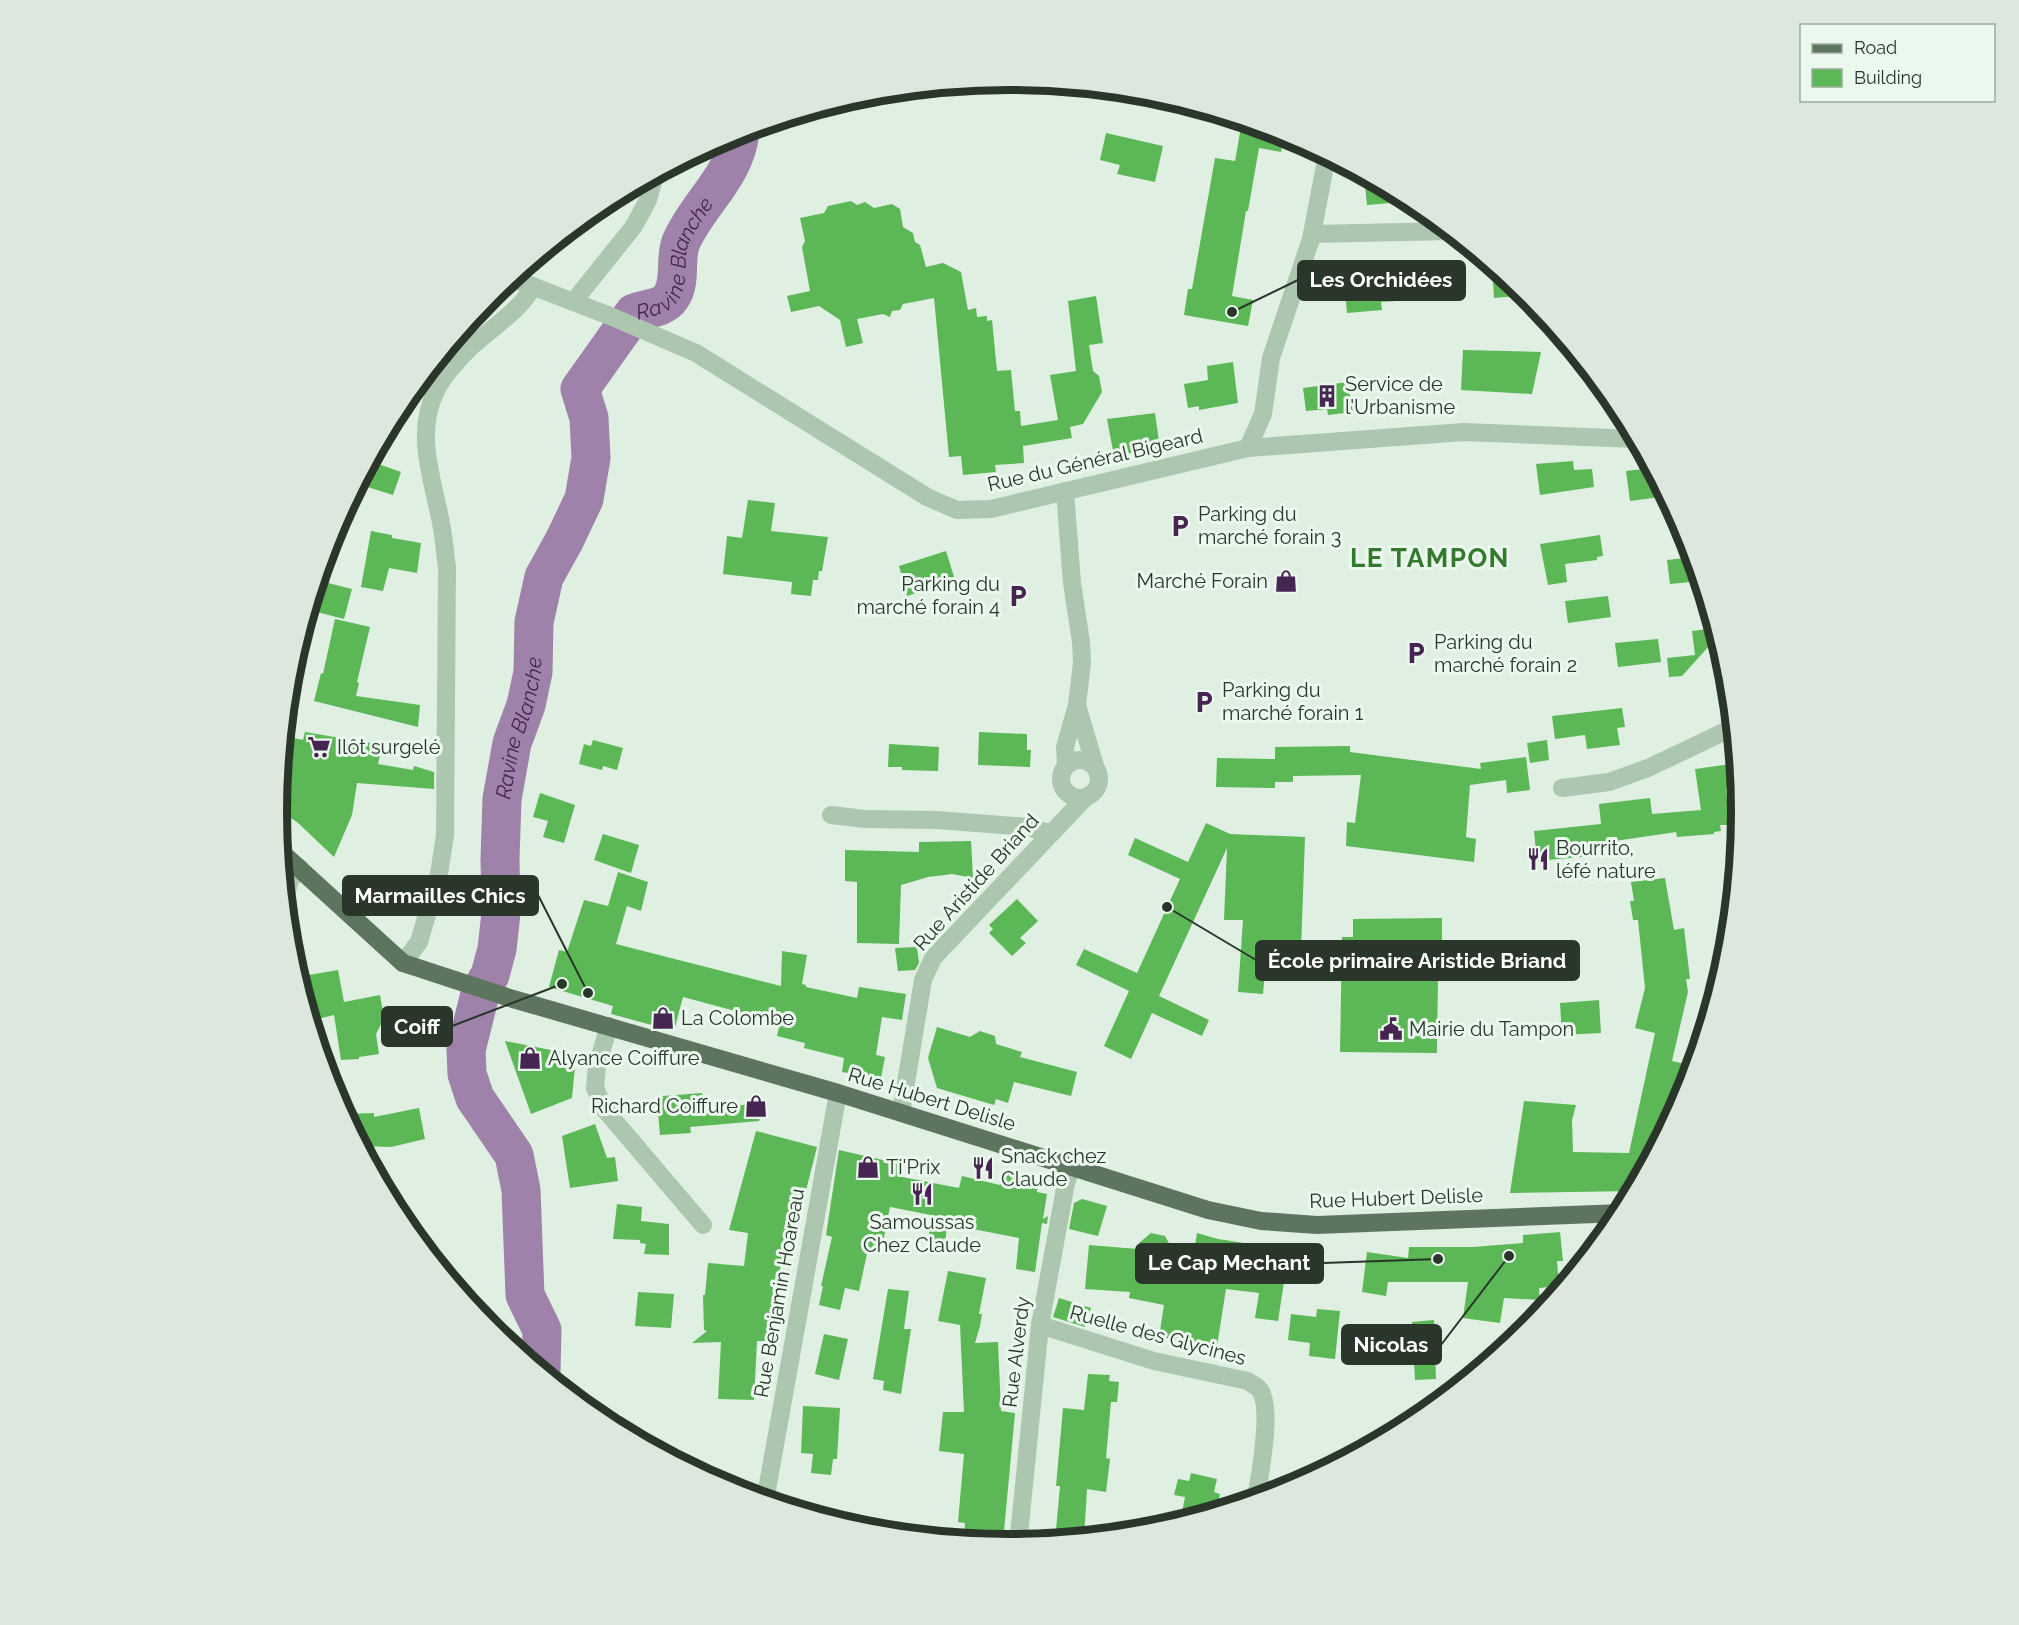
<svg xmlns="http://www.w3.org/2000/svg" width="2019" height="1625" font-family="Raleway,sans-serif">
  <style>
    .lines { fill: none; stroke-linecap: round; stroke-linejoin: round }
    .river { stroke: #9f82a9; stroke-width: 39 }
    .building { fill: #5cb756 }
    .minor { stroke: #acc6b0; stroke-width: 18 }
    .major { stroke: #5d755e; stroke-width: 18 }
    .labels { text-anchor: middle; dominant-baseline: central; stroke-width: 6; stroke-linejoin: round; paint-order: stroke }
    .poi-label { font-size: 20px; fill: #2a362a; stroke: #ebf8ee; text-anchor: start }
    .street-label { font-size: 20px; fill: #2a362a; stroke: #ebf8ee }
    .water-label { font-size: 21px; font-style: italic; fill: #472552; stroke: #ebf8ee }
    .district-label { font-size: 26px; font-weight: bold; letter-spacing: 1.5px; fill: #337a2e; stroke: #ebf8ee }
    .rim { fill: none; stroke: #2a362a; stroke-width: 8 }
    .leader { fill: none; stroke: #2a362a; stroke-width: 2 }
    .callout-dot { fill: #2a362a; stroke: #ebf8ee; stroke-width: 2 }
    .callout { fill: #2a362a; stroke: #2a362a; stroke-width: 2 }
    .callout-label { font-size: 21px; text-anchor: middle; font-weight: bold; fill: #fff }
  </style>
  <rect width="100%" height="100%" fill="#dff0e3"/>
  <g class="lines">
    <!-- river -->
    <path class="river" id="s1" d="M541 1372 542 1330 525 1295 521 1190 514 1155 475 1098 467 1074 466 1050 481 990 490 975 497 949 501 913 500 859 502 799 512 743 526 705 533 672 534 622 544 577 564 541 584 499 591 458 589 418 580 389 634 313C646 308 663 309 671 297 682 281 674 259 681 242 698 203 735 177 740 132"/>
  </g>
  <!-- building -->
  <g class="building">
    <path d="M1242 121 1284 134 1281 152 1259 148 1248 211H1246L1232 296 1253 300 1248 326 1184 315 1188 289H1192L1215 158 1235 161Z"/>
    <path d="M1106 133 1163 146 1155 182 1117 174 1120 165 1100 160Z"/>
    <path d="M1364 175 1391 189 1413 201 1367 205Z"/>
    <path d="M851 201 857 205 865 202 874 208 892 204 900 209 903 227 913 233 915 242 920 245 926 267 943 263 961 272 968 310 976 308 977 317 987 316V321L992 320 997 371 1011 370 1015 411H1020L1021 426 1058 420 1050 375 1076 371 1068 301 1096 296 1103 343 1089 345 1093 371 1099 376 1102 392 1083 424 1070 427 1072 438 1023 446 1024 463 995 465 996 472 963 475 961 456 949 457 934 298 903 304 900 310 892 311 890 317 883 314 857 319 863 343 846 347 840 320 819 306 791 312 787 296 810 291 802 247 805 241 800 218 824 213 828 206Z"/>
    <path d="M1492 265 1528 294 1529 295 1494 298Z"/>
    <path d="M1378 266V270L1443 266 1445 298 1381 302 1382 310 1347 313 1343 270Z"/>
    <path d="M1463 350 1541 352 1532 394 1461 390Z"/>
    <path d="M1233 362 1238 403 1199 410V406L1188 408 1184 384 1208 380 1207 366Z"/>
    <path d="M1348 382 1353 412 1328 415 1327 409 1306 411 1303 388Z"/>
    <path d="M1155 413 1160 448 1114 456 1107 419Z"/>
    <path d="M370 461 401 472 393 495 358 484Z"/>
    <path d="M1573 461 1574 470 1592 469 1594 487 1540 495 1536 464Z"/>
    <path d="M1652 468 1668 496 1630 501 1626 471Z"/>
    <path d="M748 500 775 503 771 531 828 537 822 571H819L818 580H813L811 596 791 594 792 582 723 574 727 536 742 538Z"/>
    <path d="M371 531 392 535V538L421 543 417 573 389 568 383 591 361 587Z"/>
    <path d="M1600 535 1603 556 1597 557V560L1565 564 1567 582 1548 585 1540 544Z"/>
    <path d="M946 551 955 580 907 596 899 566Z"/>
    <path d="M1694 557 1701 581 1670 584 1667 560Z"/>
    <path d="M320 581 352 589 344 619 313 611Z"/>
    <path d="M1608 596 1611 617 1568 623 1565 601Z"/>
    <path d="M335 619 370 627 357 682 359 683 356 696 420 705 418 727 314 701 321 673 323 674Z"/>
    <path d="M1716 628 1718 636 1682 676 1669 677 1667 658 1695 655 1692 631Z"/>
    <path d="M1658 639 1661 662 1618 667 1615 643Z"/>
    <path d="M1622 708 1625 727 1617 728 1620 745 1587 749 1585 735 1555 739 1552 716Z"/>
    <path d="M305 732 382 745 378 764 413 770 414 766 434 772V789L357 783 352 815 334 857 297 822 277 809 284 736 303 740Z"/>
    <path d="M979 732 1027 734V750H1031L1030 767 978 765Z"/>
    <path d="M593 740 623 748 617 770 603 766 602 770 579 764 584 744 591 746Z"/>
    <path d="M1547 740 1549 760 1530 763 1527 743Z"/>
    <path d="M889 744 939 747 938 771 902 770V767H888Z"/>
    <path d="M1350 746V752L1481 769 1480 763 1526 757 1530 790 1507 793 1506 780 1470 785 1466 837 1476 839 1474 862 1346 846 1347 822 1355 823 1361 775 1293 776V782H1275V788L1216 787 1217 758 1275 759V747Z"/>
    <path d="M1738 763 1740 786 1726 788 1729 825H1720L1721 831 1714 832V834L1677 837 1676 832 1588 845 1589 856 1537 861 1534 831 1601 824 1599 804 1650 798 1652 814 1701 810 1695 769Z"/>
    <path d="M540 793 575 805 564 843 543 837 548 821 533 817Z"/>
    <path d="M1206 823 1230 834 1305 837 1301 950 1267 948 1263 994 1238 992 1243 920H1224L1227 848 1159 996 1209 1020 1202 1036 1152 1013 1131 1059 1104 1046 1129 991 1076 965 1084 949 1137 973 1180 879 1128 855 1135 838 1188 862Z"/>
    <path d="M603 834 639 845 631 873 594 860Z"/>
    <path d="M971 841 973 878 952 874 945 875 928 877 901 885 899 944 857 943V882L845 881V850L919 852V842Z"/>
    <path d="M618 872 648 882 641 911 627 906 616 944 781 986 782 951 807 955 802 984 806 985V987L857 998 859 987 906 994 902 1020 882 1017 876 1055 885 1057 881 1078 842 1072 844 1058 804 1048 805 1043 777 1036 780 1023 683 997 674 1031 611 1014 613 1006 549 987 559 950 567 952 584 900 608 906Z"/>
    <path d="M1665 878 1674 930 1684 928 1690 979H1686L1688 992 1672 1061 1690 1065 1677 1111 1634 1191 1510 1193 1524 1101 1576 1105 1572 1120 1573 1152 1629 1153 1655 1033 1635 1028 1645 988 1638 920H1633L1630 901H1634L1631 882Z"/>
    <path d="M1017 899 1038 921 1020 938 1026 943 1012 956 989 933 993 929 989 925Z"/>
    <path d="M1442 918V975H1438L1437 1053 1340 1052 1342 937H1353V919Z"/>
    <path d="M917 947 919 963 915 970 898 971 895 948Z"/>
    <path d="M338 970 344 1002 380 995 384 1018 376 1034 379 1054 359 1057V1059L341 1060 334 1015 318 1019 309 975Z"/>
    <path d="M1599 1000 1601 1033 1562 1035 1560 1003Z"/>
    <path d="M937 1027 970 1037 980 1031 995 1036 996 1044 1022 1052 1020 1057 1077 1072 1071 1096 1014 1082 1008 1103 996 1099 994 1105 937 1088 928 1058Z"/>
    <path d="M505 1041 576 1055 572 1098 531 1114Z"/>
    <path d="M702 1093 703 1109 764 1103 759 1121 690 1127 691 1133 660 1135 657 1100 663 1099V1096Z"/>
    <path d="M419 1108 425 1139 391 1147 361 1146 343 1114 374 1113V1117Z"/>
    <path d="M595 1124 607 1158 615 1157 618 1181 570 1188 562 1136Z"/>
    <path d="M756 1131 817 1147 796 1230 786 1227 778 1284 773 1283 772 1341H757L754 1400 718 1399 721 1342 692 1343 707 1331 704 1330 703 1295H705L708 1263 744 1266 748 1233 729 1230Z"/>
    <path d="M839 1150 900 1164 897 1176 959 1188 962 1176 1000 1185 1001 1172 1038 1182 1037 1192 1047 1194 1043 1219 1048 1216 1047 1224 1042 1223 1035 1272 1016 1269 1019 1238 947 1224 945 1247 928 1245 931 1215 890 1207 881 1252 868 1249 859 1291 845 1288 840 1310 819 1305 823 1286H821L832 1237 826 1235Z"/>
    <path d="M1082 1199 1107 1206 1098 1236 1069 1229 1074 1203Z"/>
    <path d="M617 1204 642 1207 641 1221 669 1224V1255L644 1254 646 1244 640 1243V1240L613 1239Z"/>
    <path d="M1560 1232 1563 1261H1557L1559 1286 1539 1288 1540 1300 1504 1298 1500 1323 1463 1318 1468 1282H1388L1386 1296 1362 1292 1367 1252 1408 1258 1409 1247H1473L1523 1243V1235Z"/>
    <path d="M1151 1233 1165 1236 1170 1245 1194 1251 1197 1233 1218 1239 1289 1250 1278 1321 1255 1318 1259 1293 1226 1289 1217 1346 1159 1337 1164 1305 1129 1298 1130 1292 1085 1289 1089 1245 1138 1249 1139 1243Z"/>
    <path d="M948 1271 986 1278 979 1314H982L980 1326 975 1343 998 1342 1001 1411 1015 1413 1003 1542 964 1538 965 1523 958 1522 964 1454 939 1451 943 1412H964L960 1325 938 1321Z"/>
    <path d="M888 1289 909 1291 904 1329H911L901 1394 883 1390 884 1381 873 1379Z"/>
    <path d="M638 1292 674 1294 671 1328 635 1326Z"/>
    <path d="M1059 1298 1091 1308 1085 1327 1053 1317Z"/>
    <path d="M1317 1309 1340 1311 1335 1359 1309 1356 1310 1343 1288 1340 1291 1314 1316 1317Z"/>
    <path d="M1434 1320 1436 1379 1415 1380 1412 1322Z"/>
    <path d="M824 1334 848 1339 839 1380 815 1374Z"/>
    <path d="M1088 1374 1110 1375 1109 1381 1119 1382 1117 1402H1111L1106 1458 1110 1459 1106 1492 1087 1489 1084 1538 1055 1541 1060 1486H1056L1063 1408 1084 1410Z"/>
    <path d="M803 1406 840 1408 837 1459H833L831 1475 811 1473 813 1454 801 1453Z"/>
    <path d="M1191 1473 1217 1479 1214 1492 1220 1494 1216 1512 1199 1517 1182 1513 1185 1497 1174 1495 1178 1479 1189 1481Z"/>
  </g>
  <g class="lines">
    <!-- minor -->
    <g class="minor">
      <path d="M1312 234 1451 231"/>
      <path d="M511 278 610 316 696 353 927 497 957 510 991 509 1248 448 1464 432 1637 439"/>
      <path d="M574 301 634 226 648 200 655 175"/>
      <path d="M1248 448 1263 414 1271 358 1311 239 1327 155"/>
      <path d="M1065 491 1072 583 1081 642 1082 663 1077 705 1065 747 1066 765"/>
      <path d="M1077 705 1095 766"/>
      <circle cx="1080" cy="779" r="19"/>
      <path d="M1562 788 1609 782 1648 768 1734 727"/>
      <path d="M831 815 865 819 937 820 1027 827 1049 833"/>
      <path d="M285 898 290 880 300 868"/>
      <path d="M403 963 419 942 439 874 445 835 447 568C445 553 444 538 441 523 433 480 415 435 435 393 442 377 456 362 468 350 488 330 522 310 533 286"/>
      <path d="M609 1026 597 1066 595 1088 605 1110 703 1225"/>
      <path d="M901 1113 923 980 933 958 1085 798"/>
      <path d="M1040 1325 1154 1361 1248 1381C1251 1384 1257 1386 1259 1389 1274 1406 1259 1477 1256 1500"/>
      <path d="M765 1501 838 1093"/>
      <path d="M1018 1545 1040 1325 1066 1183 1072 1166"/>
    </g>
    <!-- major -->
    <path class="major" d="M280 851 403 963 513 999 838 1093 1208 1210 1261 1221 1317 1225 1622 1213"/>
  </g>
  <!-- icons -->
  <defs>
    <g id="building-bare" transform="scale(1.8)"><path d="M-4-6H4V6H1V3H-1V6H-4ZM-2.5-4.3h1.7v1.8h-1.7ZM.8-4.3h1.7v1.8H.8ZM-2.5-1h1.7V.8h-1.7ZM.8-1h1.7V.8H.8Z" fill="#472552" stroke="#ebf8ee" stroke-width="2.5" paint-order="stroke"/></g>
    <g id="parking-bare" transform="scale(1.8)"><path d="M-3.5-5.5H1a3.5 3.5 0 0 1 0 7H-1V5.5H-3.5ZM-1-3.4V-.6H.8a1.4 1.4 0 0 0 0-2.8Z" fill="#472552" stroke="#ebf8ee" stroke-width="2.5" paint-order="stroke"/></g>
    <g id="shop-bare" transform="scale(1.8)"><path d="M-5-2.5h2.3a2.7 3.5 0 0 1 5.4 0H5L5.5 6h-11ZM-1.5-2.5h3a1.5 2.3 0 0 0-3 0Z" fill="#472552" stroke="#ebf8ee" stroke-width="2.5" paint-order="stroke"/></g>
    <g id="supermarket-bare" transform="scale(1.8)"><path d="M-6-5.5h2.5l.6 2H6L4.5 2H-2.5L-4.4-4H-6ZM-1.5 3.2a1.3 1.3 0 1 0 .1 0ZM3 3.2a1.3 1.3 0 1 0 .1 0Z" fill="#472552" stroke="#ebf8ee" stroke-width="2.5" paint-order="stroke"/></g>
    <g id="restaurant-bare" transform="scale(1.8)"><path d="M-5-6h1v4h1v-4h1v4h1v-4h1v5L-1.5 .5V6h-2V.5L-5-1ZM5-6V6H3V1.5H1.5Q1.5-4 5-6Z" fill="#472552" stroke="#ebf8ee" stroke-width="2.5" paint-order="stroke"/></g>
    <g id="civic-bare" transform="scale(1.8)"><path d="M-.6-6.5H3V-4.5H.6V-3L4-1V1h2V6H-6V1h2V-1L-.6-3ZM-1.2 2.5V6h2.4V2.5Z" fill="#472552" stroke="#ebf8ee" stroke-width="2.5" paint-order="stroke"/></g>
  </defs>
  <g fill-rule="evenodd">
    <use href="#building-bare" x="1327" y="396"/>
    <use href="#parking-bare" x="1180" y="526"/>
    <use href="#shop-bare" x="1286" y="581"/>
    <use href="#parking-bare" x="1018" y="596"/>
    <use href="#parking-bare" x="1416" y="653"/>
    <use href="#parking-bare" x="1204" y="702"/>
    <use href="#supermarket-bare" x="319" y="747"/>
    <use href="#restaurant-bare" x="1538" y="859"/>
    <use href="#shop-bare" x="663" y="1018"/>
    <use href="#civic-bare" x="1391" y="1029"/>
    <use href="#shop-bare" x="530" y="1058"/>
    <use href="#shop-bare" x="756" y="1106"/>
    <use href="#shop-bare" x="868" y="1167"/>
    <use href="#restaurant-bare" x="983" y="1168"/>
    <use href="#restaurant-bare" x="922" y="1194"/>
  </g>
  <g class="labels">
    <!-- poi labels -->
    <g class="poi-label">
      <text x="1345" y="384">Service de<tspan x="1345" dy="23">l'Urbanisme</tspan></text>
      <text x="1198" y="514">Parking du<tspan x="1198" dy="23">marché forain 3</tspan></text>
      <text x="1268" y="581" text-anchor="end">Marché Forain</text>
      <text x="1000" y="584" text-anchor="end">Parking du<tspan x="1000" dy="23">marché forain 4</tspan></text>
      <text x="1434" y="642">Parking du<tspan x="1434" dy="23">marché forain 2</tspan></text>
      <text x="1222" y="690">Parking du<tspan x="1222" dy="23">marché forain 1</tspan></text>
      <text x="337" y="747">Ilôt surgelé</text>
      <text x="1556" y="848">Bourrito,<tspan x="1556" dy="23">léfé nature</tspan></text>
      <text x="681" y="1018">La Colombe</text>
      <text x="1409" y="1029">Mairie du Tampon</text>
      <text x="548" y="1058">Alyance Coiffure</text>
      <text x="738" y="1106" text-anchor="end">Richard Coiffure</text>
      <text x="1001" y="1156">Snack chez<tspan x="1001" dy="23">Claude</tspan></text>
      <text x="886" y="1167">Ti'Prix</text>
      <text x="922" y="1222" text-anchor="middle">Samoussas<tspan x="922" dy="23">Chez Claude</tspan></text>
    </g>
    <!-- street labels -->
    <g class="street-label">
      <text transform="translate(1095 460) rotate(-13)">Rue du Général Bigeard</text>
      <text transform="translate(976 882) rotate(-48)">Rue Aristide Briand</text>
      <text transform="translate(932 1099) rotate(17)">Rue Hubert Delisle</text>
      <text transform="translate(1396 1198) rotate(-2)">Rue Hubert Delisle</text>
      <text transform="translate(779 1293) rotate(-80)">Rue Benjamin Hoareau</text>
      <text transform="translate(1158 1335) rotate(15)">Ruelle des Glycines</text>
      <text transform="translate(1016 1352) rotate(-83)">Rue Alverdy</text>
    </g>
    <!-- water labels -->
    <g class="water-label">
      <text stroke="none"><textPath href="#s1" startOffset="1192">Ravine Blanche</textPath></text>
      <text stroke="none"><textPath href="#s1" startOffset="670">Ravine Blanche</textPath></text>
    </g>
    <!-- district labels -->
    <g class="district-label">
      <text x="1430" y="558">LE TAMPON</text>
    </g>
  </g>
  <!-- crop -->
  <path d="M0 0H2019V1625H0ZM287 812a722 722 0 1 1 1444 0a722 722 0 1 1-1444 0Z" fill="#dce8de" fill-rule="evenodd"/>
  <path class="rim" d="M287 812a722 722 0 1 1 1444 0a722 722 0 1 1-1444 0Z"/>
  <!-- callouts -->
  <path class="leader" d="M1232 312L1298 280M588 993L538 895M1167 907L1256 960M562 984L452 1026M1438 1259L1323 1263M1509 1256L1441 1345"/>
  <g class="callout-dot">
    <circle cx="1232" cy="312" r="6"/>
    <circle cx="588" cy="993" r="6"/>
    <circle cx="1167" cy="907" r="6"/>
    <circle cx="562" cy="984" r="6"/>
    <circle cx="1438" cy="1259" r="6"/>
    <circle cx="1509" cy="1256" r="6"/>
  </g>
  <g class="callout">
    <rect x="1298" y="261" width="167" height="39" rx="6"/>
    <rect x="343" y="876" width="195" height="39" rx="6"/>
    <rect x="1256" y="941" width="323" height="39" rx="6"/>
    <rect x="382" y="1007" width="70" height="39" rx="6"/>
    <rect x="1136" y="1244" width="187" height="39" rx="6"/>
    <rect x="1342" y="1325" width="99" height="39" rx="6"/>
  </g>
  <g class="callout-label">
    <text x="1381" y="287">Les Orchidées</text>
    <text x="440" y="903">Marmailles Chics</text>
    <text x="1417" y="968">École primaire Aristide Briand</text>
    <text x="417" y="1034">Coiff</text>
    <text x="1229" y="1270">Le Cap Mechant</text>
    <text x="1391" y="1352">Nicolas</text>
  </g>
  <!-- legend -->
  <rect x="1800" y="24" width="195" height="78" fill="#ebf8ee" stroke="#9eaaa0" stroke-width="1.5"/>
  <rect x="1812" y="44" width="30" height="9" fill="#5d755e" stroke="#9eaaa0" stroke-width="1.5"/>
  <text x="1854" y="54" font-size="18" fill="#2a362a">Road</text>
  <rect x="1812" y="69" width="30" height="18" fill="#5cb756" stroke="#9eaaa0" stroke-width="1.5"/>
  <text x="1854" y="84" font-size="18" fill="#2a362a">Building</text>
</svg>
